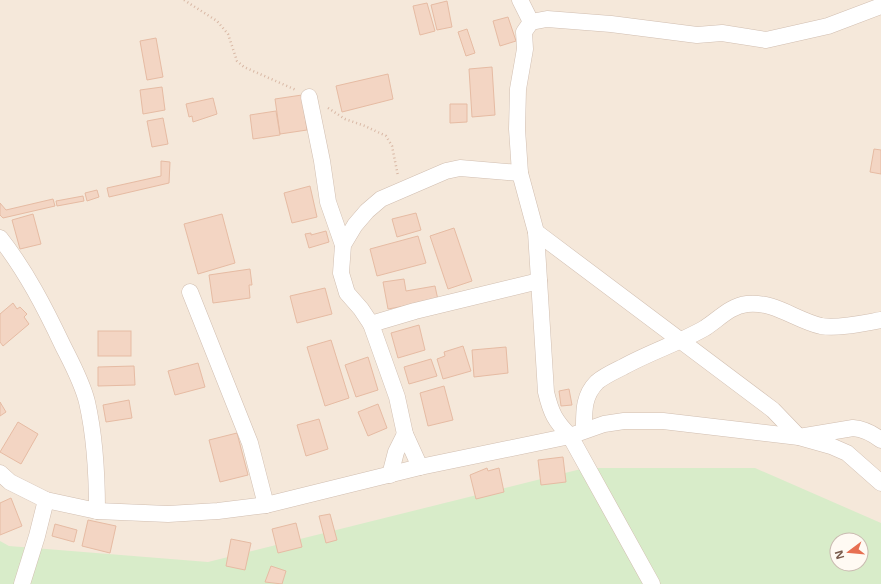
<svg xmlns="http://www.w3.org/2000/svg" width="881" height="584" font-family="'Noto Sans',sans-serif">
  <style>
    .residential { fill: #f5e8da; fill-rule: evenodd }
    .green { fill: #d8ecc9; fill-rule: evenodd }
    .building { fill: #f3d5c3; stroke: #e6bba3 }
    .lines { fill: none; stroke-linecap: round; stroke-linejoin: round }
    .street-casing { stroke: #d1beb0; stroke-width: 17 }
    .path { stroke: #d9b8a5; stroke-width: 2.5; stroke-dasharray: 1 3; stroke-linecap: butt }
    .street { stroke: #fff; stroke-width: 16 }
  </style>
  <rect width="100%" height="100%" fill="#fdf6ec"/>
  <!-- residential -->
  <path class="residential" d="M0 0H881V584H0ZM837 540H861V564H837Z"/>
  <!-- green -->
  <path class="green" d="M585 468H755L881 523V584H0V541L9 546 208 562ZM837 540H861V564H837Z"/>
  <!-- building -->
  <g class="building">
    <path d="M447 1 452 27 437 30 431 5Z"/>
    <path d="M427 3 435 31 420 35 413 6Z"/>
    <path d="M508 17 516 41 500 46 493 21Z"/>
    <path d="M467 29 475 53 466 56 458 32Z"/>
    <path d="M156 38 163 77 147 80 140 41Z"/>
    <path d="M492 67 495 115 472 117 469 69Z"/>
    <path d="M388 74 393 99 342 112 336 86Z"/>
    <path d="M162 87 165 110 143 114 140 90Z"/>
    <path d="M302 95 307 130 280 134 275 99Z"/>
    <path d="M213 98 217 114 193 122 192 116 189 117 186 104Z"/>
    <path d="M450 104H467V122L450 123Z"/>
    <path d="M276 111 280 135 253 139 250 115Z"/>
    <path d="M163 118 168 144 152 147 147 121Z"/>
    <path d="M874 149 881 150V174L870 172Z"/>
    <path d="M161 161 170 162 169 183 109 197 107 188 161 176Z"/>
    <path d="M310 186 317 217 292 223 284 193Z"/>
    <path d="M97 190 99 197 87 201 85 193Z"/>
    <path d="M83 196 84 201 57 206 56 201Z"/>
    <path d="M53 199 55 206 3 218 0 215V203L6 210Z"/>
    <path d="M416 213 421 230 397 237 392 219Z"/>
    <path d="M33 214 41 244 20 249 12 220Z"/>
    <path d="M222 214 235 263 198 274 184 224Z"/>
    <path d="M454 228 472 281 448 289 430 236Z"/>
    <path d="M326 231 329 242 309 248 305 234 311 233V235Z"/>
    <path d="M418 236 426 263 377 276 370 249Z"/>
    <path d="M250 269 252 285H249L250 298 213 303 209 275Z"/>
    <path d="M404 279 406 291 435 286 438 300 388 309 383 282Z"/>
    <path d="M325 288 332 314 297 323 290 296Z"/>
    <path d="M13 303 17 309 20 307 27 314 24 317 29 324 3 346 0 342V314Z"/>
    <path d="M419 325 425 350 398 358 391 333Z"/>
    <rect x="98" y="331" width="33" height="25"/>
    <path d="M331 340 349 398 325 406 307 347Z"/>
    <path d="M463 346 471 371 443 379 437 359 445 356 444 352Z"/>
    <path d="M506 347 508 373 474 377 472 350Z"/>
    <path d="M368 357 378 390 356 397 345 365Z"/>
    <path d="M431 359 437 376 409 384 404 367Z"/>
    <path d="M198 363 205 387 175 395 168 371Z"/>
    <path d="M134 366 135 385 98 386V367Z"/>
    <path d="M444 386 453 420 428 426 420 393Z"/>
    <path d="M569 389 572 405 561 406 559 391Z"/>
    <path d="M129 400 132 418 106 422 103 405Z"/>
    <path d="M0 402 6 412 0 416Z"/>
    <path d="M378 404 387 428 368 436 358 412Z"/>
    <path d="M319 419 328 449 306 456 297 425Z"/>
    <path d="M18 422 38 434 21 464 0 452Z"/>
    <path d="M237 433 248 475 220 482 209 440Z"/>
    <path d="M563 457 566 482 541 485 538 460Z"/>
    <path d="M487 468 488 471 499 468 504 492 476 499 470 475Z"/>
    <path d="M11 498 22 526 0 535V503Z"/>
    <path d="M330 514 337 540 326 543 319 516Z"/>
    <path d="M88 520 116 526 110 553 82 546Z"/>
    <path d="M296 523 302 547 278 553 272 529Z"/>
    <path d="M55 524 77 530 74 542 52 536Z"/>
    <path d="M231 539 251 543 245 570 226 566Z"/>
    <path d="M271 566 286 571 282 584 265 582Z"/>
  </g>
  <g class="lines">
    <!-- street casing -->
    <g class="street-casing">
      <g id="street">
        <path d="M520 0 531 22"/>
        <path d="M309 97 322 161 328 202 343 245"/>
        <path d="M520 173 460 168 446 171 381 199 367 211 355 225 343 245 341 273 347 293 361 309 371 324 415 311 539 281"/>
        <path d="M536 232 773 410 799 437 853 428C864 429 872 433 881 440"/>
        <path d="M0 238C26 271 45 308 63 346 72 364 82 382 87 402 95 437 97 475 97 511"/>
        <path d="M190 292 250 443 266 505"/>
        <path d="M371 324 397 397 405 434 420 467"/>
        <path d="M584 430C584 412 583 396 597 382 604 376 615 371 623 367 650 352 679 343 705 328 719 319 730 306 747 304 775 301 795 320 821 326 838 329 864 323 881 320"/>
        <path d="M0 473 10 482 46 500 97 511 168 514 218 511 266 505 420 467 570 436 604 424 624 421H663L799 437 831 446 847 453 881 483"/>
        <path d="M390 475 396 452 405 434"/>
        <path d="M22 584 37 536 46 500"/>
        <path d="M652 584 570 436C555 421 551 413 546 392L536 232 520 173 517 129 518 89 525 49 524 32 531 22 547 19 611 24 697 35 722 33 766 40 828 26 881 6"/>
      </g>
    </g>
    <!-- path -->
    <g class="path">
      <path d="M184 0 217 21 228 34 237 61 244 67 296 90"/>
      <path d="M328 108 345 119 365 126 386 136 392 146 398 176"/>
    </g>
    <!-- street -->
    <use href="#street" class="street"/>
  </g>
  <!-- north arrow -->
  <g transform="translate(849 552) rotate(254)"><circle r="19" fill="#fffaf3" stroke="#cabbb1"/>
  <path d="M0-3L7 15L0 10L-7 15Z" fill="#e76f51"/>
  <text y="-6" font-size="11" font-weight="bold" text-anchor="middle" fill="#7a5c4d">N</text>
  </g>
</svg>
